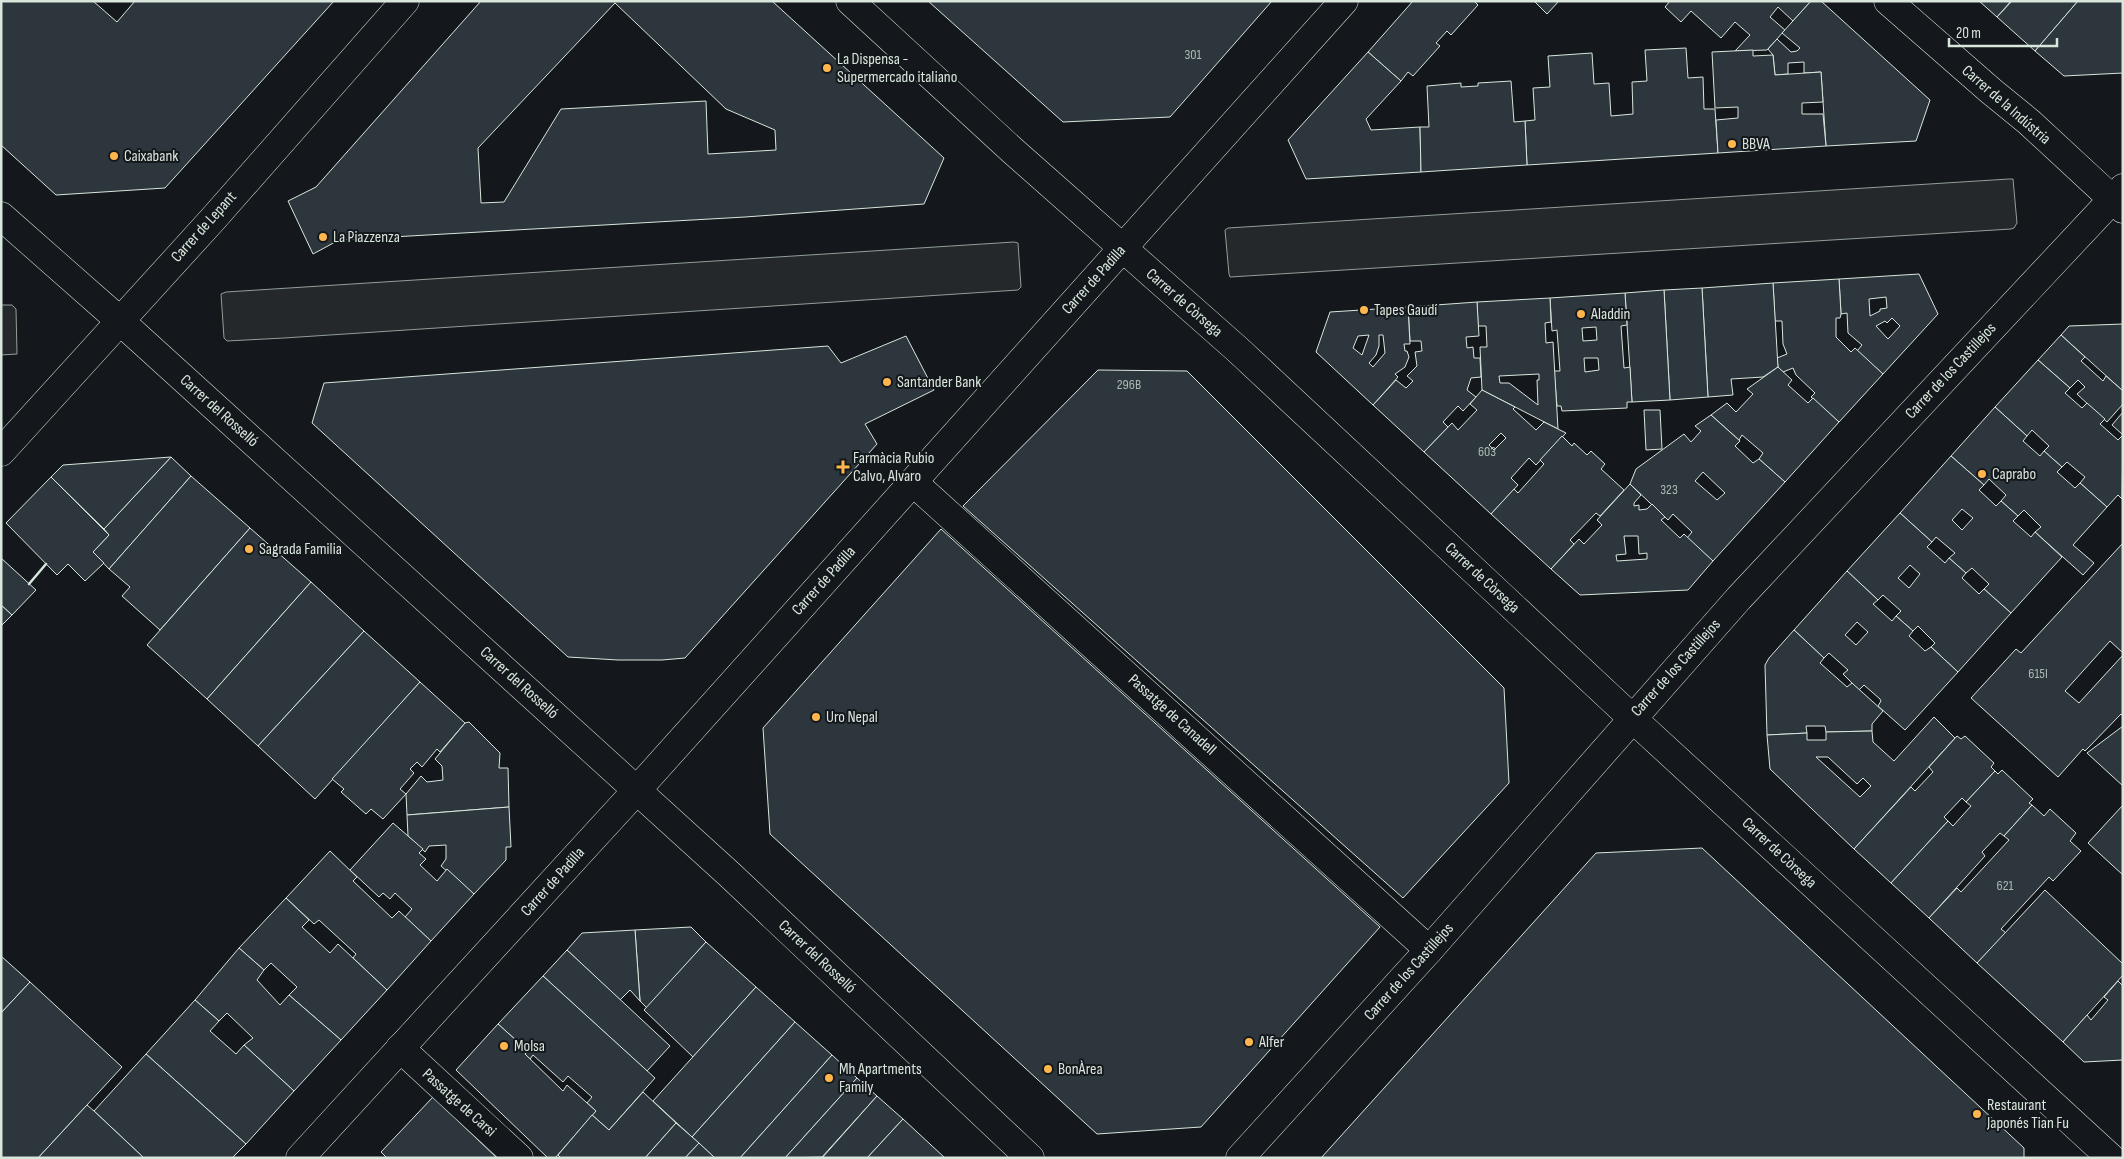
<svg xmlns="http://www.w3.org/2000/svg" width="2124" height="1159" font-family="'Sofia Sans Condensed',sans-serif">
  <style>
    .parking { fill: #24282b; stroke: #939e99 }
    .building { fill: #2c363c; stroke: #d8e6dc; fill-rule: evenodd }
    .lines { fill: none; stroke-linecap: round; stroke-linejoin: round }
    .minor-casing { stroke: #d8e6dc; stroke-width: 29 }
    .secondary-casing { stroke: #d8e6dc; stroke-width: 29 }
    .minor { stroke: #14181c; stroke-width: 28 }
    .secondary { stroke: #14181c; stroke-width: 28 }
    .wall { stroke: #d8e6dc; stroke-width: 2.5 }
    .poi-dot { fill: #ffb74d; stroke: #14181c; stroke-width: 2 }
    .labels { text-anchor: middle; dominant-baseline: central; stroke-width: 4; stroke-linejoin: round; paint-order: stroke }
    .number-label { font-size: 14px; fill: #adbab4 }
    .poi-label { font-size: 16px; fill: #d8e6dc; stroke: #14181c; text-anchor: start }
    .street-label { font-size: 16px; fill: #d8e6dc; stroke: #14181c }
  </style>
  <rect width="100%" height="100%" fill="#14181c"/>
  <!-- parking -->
  <g class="parking">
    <path d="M2009 179H2013L2017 223 2014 228 2011 229 1230 277 1229 274 1225 230 1228 228Z"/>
    <path d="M1014 242 1018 243 1021 287 1018 290 284 338 227 341 224 338 221 294 226 292Z"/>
    <path d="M1 305H12L16 309 17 354 1 355Z"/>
  </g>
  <!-- building -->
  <g class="building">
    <path d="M1 1H93L117 22 135 1H334L165 188 56 195 1 145Z"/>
    <path d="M481 1H772L944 158 924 204 745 217 339 240 313 254 288 201 316 187ZM615 3 726 109 775 130 776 150 708 154 706 101 561 109 504 202 481 203 478 148Z"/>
    <path d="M928 1H1272L1170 117 1063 122Z"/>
    <path d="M1413 1H1474L1478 5 1451 35 1447 31 1436 43 1440 46 1413 76 1408 72 1401 81 1368 52Z"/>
    <path d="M1534 1H1559L1547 14Z"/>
    <path d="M1670 1H1811L1793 21 1778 7 1770 17 1785 30 1767 50 1735 51 1750 35 1735 22 1721 38 1691 11 1681 22 1665 7Z"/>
    <path d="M1811 1H1821L1930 100 1916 141 1826 146 1821 72 1804 73V62L1788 63V74L1775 75 1773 55 1768 49 1777 39 1791 52 1797 51 1800 48 1782 33Z"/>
    <path d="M1979 1H2011L1997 17Z"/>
    <path d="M2012 1H2078L2035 51 1997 17Z"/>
    <path d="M2078 1H2123V73L2064 76 2035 51Z"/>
    <path d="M1686 48 1688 78 1703 77 1704 109H1715L1718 153 1527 165 1525 121 1535 120 1533 88 1550 87 1548 56 1592 53 1594 84 1609 83 1611 116 1633 114 1632 82 1647 81 1645 50Z"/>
    <path d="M1753 50V56L1773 55 1775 75 1821 72 1823 102 1802 103V114H1823L1826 146 1718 153 1716 120 1738 118V107L1715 108 1712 52Z"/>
    <path d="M1368 52 1401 81 1366 119 1371 130 1420 127 1421 172 1306 179 1288 140Z"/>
    <path d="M1511 81 1514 122 1525 121 1527 165 1421 172 1420 127H1429L1427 86 1461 83V87L1478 86V83Z"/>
    <path d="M1919 274 1938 314 1883 374 1857 351 1862 345 1848 333 1847 313 1841 314 1839 279ZM1886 297 1887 308 1880 309V311L1870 316 1869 299ZM1892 318 1900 326 1888 339 1876 326 1885 321 1887 323Z"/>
    <path d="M1839 279 1841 314 1840 318H1836V337L1851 352 1855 348 1883 374 1839 422 1811 397 1815 393 1796 375 1793 368 1783 372 1778 367 1777 358 1787 354 1783 344 1782 321H1775L1773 283Z"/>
    <path d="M1773 283 1778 367 1763 377 1731 379 1733 395 1708 397 1702 288Z"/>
    <path d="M1702 288 1708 397 1670 400 1664 290Z"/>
    <path d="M1664 290 1670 400 1632 402 1625 293Z"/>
    <path d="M1625 293 1627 325 1621 326 1624 368 1630 367 1632 402H1627V408L1562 411 1561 406H1557L1554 371H1560L1557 330 1552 331 1550 298ZM1596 327 1597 340 1583 341 1582 328ZM1584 358H1598L1599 370 1585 372Z"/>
    <path d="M1550 298 1551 322 1545 323 1546 343 1553 342 1558 429 1482 390 1480 347H1487L1486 326H1478L1477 302ZM1539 374V380H1537L1538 405 1509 383H1500L1499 376Z"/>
    <path d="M1477 302 1479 336 1466 337 1467 348 1473 347 1474 358H1480L1481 377 1471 378 1467 390 1476 397 1463 411 1458 406 1443 422 1448 427 1424 452 1373 405 1396 380 1406 388 1413 381 1407 376 1417 366 1415 352 1422 351 1421 341H1410L1408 307Z"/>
    <path d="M1408 307 1410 344H1404L1405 351H1407L1409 357 1405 367 1395 374 1398 377 1373 405 1316 352 1330 312ZM1369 335 1362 355 1353 348 1358 336ZM1379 335H1383L1385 353 1373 367 1369 363 1376 355 1379 346Z"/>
    <path d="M2123 324V391L2061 335 2069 326Z"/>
    <path d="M2061 335 2085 357 2081 361 2103 381 2106 376 2123 391V404L2107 422 2077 394 2085 387 2078 380 2070 388 2038 360Z"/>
    <path d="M906 336 934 390 865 424 877 444 685 658 662 660H618L568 657 312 423 324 383 828 346 841 363Z"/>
    <path d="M2038 360 2070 388 2065 393 2082 408 2087 403 2105 419 2100 424 2118 440 2123 435 2122 499 2118 495 2107 507 2080 483 2085 477 2067 462 2062 467 2044 451 2049 446 2032 430 2027 436 1995 407Z"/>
    <path d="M1778 367 1792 380 1788 385 1808 403 1813 398 1839 422 1785 482 1759 459 1763 453 1742 435 1739 440 1711 415 1727 403 1736 412 1753 394 1747 389Z"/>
    <path d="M1098 370 1187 371 1504 688 1509 783 1403 898 963 506Z"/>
    <path d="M1482 390 1515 407 1513 409 1536 430 1544 422 1566 433 1536 465 1529 458 1511 478 1518 485 1491 514 1424 452 1452 423 1458 430 1477 410 1470 404ZM1501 433 1506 438 1494 450 1489 445Z"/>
    <path d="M1995 407 2027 436 2023 441 2040 456 2044 451 2062 467 2057 472 2075 488 2080 483 2107 507 2073 545 2094 563 2083 575 2035 532 2041 527 2024 510 2018 516 2001 501 2006 495 1989 479 1984 485 1951 456Z"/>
    <path d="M1644 410H1660L1662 449 1646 450Z"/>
    <path d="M2123 412V435L2112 425Z"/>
    <path d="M1711 415 1740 441 1735 446 1753 463 1759 459 1785 482 1713 561 1687 538 1692 532 1673 514 1668 520 1630 484 1636 469 1684 434 1691 442 1701 431 1695 426ZM1703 472 1725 493 1717 500 1695 481Z"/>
    <path d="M1562 436 1572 446 1574 443 1587 455 1591 451 1605 464 1601 469 1624 490 1600 516 1596 513 1570 540 1574 544 1551 569 1491 514 1514 489 1518 493 1544 464 1540 460Z"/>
    <path d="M1951 456 1984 485 1979 490 1996 506 2001 501 2018 516 2013 521 2031 537 2035 532 2062 557 2011 613 1984 589 1989 584 1972 568 1966 573 1949 558 1955 553 1936 537 1932 542 1900 513ZM1962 509 1973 518 1962 530 1952 520Z"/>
    <path d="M171 457 191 476 109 569 93 552 109 535 104 529Z"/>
    <path d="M171 457 104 529 51 477 63 465Z"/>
    <path d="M191 476 250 528 160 630 122 596 130 587 109 569Z"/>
    <path d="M51 477 109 535 93 552 104 563 85 581 68 564 57 575 6 523Z"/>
    <path d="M1630 484 1641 495 1634 503V506L1639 505V510L1647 509 1652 504 1665 517 1661 520 1680 538 1684 534 1713 561 1688 590 1580 595 1551 569 1579 539 1584 544 1602 525 1597 520ZM1624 536H1638L1639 554 1647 553V559L1617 561 1616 555 1626 554Z"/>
    <path d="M1900 513 1932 542 1927 547 1945 563 1949 558 1966 573 1962 578 1978 593 1979 594 1984 589 2011 613 1958 672 1931 647 1935 643 1918 626 1913 631 1896 616 1901 611 1883 595 1878 600 1847 571ZM1910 565 1920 574 1909 588 1898 578Z"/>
    <path d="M250 528 311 582 207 699 147 645Z"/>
    <path d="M941 529 1380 927 1201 1127 1097 1134 770 834 763 728Z"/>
    <path d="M2123 543V653L2110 641 2065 691 2079 703 2123 655V716L2121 714 2085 751 2083 749 2058 777 1971 698 2016 649 2021 653Z"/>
    <path d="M1 558 36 590 12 615 1 605Z"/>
    <path d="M1847 571 1878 600 1873 604 1892 621 1896 616 1913 631 1909 636 1925 651 1931 647 1958 672 1905 730 1878 706 1881 701 1880 699 1864 685 1859 690 1843 674 1848 670 1829 653 1824 658 1794 630ZM1857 622 1868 632 1856 645 1845 635Z"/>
    <path d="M311 582 364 631 258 746 207 699Z"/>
    <path d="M1 605 12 615 1 626Z"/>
    <path d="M1794 630 1824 658 1820 663 1847 687 1852 683 1883 711 1872 724V731L1826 732 1825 726H1806L1807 733 1767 735 1765 665 1769 658Z"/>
    <path d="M364 631 420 682 315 799 258 746Z"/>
    <path d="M420 682 465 723 440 752 437 749 422 767 417 762 410 769 414 773 400 789 406 794 383 819 371 809 366 814 341 792 344 789 332 779Z"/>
    <path d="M1934 717 1955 738 1854 849 1770 769 1767 735 1807 733V740H1826V732L1872 731 1873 742 1894 761ZM1816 757H1828L1857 784 1863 778 1871 786 1860 797Z"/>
    <path d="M469 722 500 753 499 768H508L509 807 407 815 406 794 421 776 427 782 443 780 442 766 435 759 465 723Z"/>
    <path d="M2123 726V786L2087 753Z"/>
    <path d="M1957 736 1961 739 1965 736 1994 763 1991 767 1995 771 1966 802 1962 798 1944 817 1948 821 1891 883 1854 849 1911 787 1915 791 1933 772 1929 767Z"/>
    <path d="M2002 770 2033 799 2029 803 2032 805 2004 836 2000 833 1982 852 1985 856 1929 918 1891 883 1948 821 1953 826 1971 806 1966 802 1995 771 1998 774Z"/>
    <path d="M2032 805 2044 816 2050 809 2076 833 2070 841 2081 851 2053 881 2049 877 2001 929 2006 933 1977 963 1929 918 1957 888 1961 892 2009 840 2004 836Z"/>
    <path d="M2123 805V875L2088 843Z"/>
    <path d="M509 807 511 847H506V860L474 894 441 866 446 859V845L429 846 425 852 408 836 407 815Z"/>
    <path d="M393 823 423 849 419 853 426 859 420 865 437 881 447 869 474 894 431 941 405 917 412 909 395 893 390 899 383 893 379 897 350 870Z"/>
    <path d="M1702 848 2024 1148V1158H1321L1596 853Z"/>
    <path d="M330 851 357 877 353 881 392 918 399 911 431 941 387 990 353 958 356 954 319 920 314 924 286 898Z"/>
    <path d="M2045 890 2123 964V975L2063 1042 1977 963Z"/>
    <path d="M286 898 309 920 302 927 330 953 338 944 387 990 341 1040 289 995 297 987 271 963 264 970 239 948Z"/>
    <path d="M691 927 706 942 647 1008 640 1001 635 930Z"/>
    <path d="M635 930 640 1001 630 990 620 1000 567 950 582 933Z"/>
    <path d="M706 942 756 987 693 1057 644 1010Z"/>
    <path d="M239 948 264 970 257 980 280 1005 289 995 341 1040 294 1091 244 1045 253 1038 227 1013 219 1021 195 1000Z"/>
    <path d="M567 950 670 1046 647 1071 543 976Z"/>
    <path d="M1 956 30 982 1 1013Z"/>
    <path d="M543 976 655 1078 609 1130 592 1115 596 1111 587 1103 592 1097 568 1076 563 1082 533 1055 530 1059 525 1054 528 1051 498 1024Z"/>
    <path d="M2118 981 2123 986V1060L2084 1062 2063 1042 2087 1015 2091 1020 2108 1000 2104 997Z"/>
    <path d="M30 982 122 1067 38 1158H1V1013Z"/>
    <path d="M756 987 795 1022 692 1137 653 1101Z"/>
    <path d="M195 1000 219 1021 210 1031 236 1054 244 1045 294 1091 246 1144 146 1054Z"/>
    <path d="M795 1022 832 1055 740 1158H715L692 1137Z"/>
    <path d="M498 1024 528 1051 525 1054 563 1091 567 1085 596 1111 555 1158H548L456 1070Z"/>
    <path d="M146 1054 246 1144 233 1157 234 1158H144L94 1111Z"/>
    <path d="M832 1055 857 1078 785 1158H740Z"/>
    <path d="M857 1078 877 1096 822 1157 785 1158Z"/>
    <path d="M643 1092 676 1123 645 1158H561L558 1155 592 1115 609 1130Z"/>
    <path d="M877 1096 903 1119 867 1158H822Z"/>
    <path d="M433 1097 497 1158H387L381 1152Z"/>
    <path d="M87 1105 94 1111 144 1158H38Z"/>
    <path d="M903 1119 945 1158H867Z"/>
    <path d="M676 1123 699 1143 685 1158H645Z"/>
    <path d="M699 1143 715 1158H685Z"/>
  </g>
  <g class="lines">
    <!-- minor casing -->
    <g class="minor-casing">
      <g id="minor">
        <path d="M850 1 1013 151 1237 349 1632 718 2111 1158"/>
        <path d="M913 482 1429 950"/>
        <path d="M400 1048 519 1158"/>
        <path d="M1240 1158 1429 950 1739 598 2123 188"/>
      </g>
    </g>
    <!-- secondary casing -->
    <g class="secondary-casing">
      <g id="secondary">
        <path d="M1888 1 1991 91 2029 122 2123 209"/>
        <path d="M1 216 119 320 729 874 1030 1158"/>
        <path d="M1 452 213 219 405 1"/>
        <path d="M300 1158 636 791 1344 1"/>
      </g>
    </g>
    <!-- minor -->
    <use href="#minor" class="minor"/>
    <!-- secondary -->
    <use href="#secondary" class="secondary"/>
    <!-- wall -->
    <path class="wall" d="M29 584 46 564"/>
  </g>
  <!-- markers -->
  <g class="poi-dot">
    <circle cx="827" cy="68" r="5"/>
    <circle cx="1732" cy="144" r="5"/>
    <circle cx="114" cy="156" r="5"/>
    <circle cx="323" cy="237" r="5"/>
    <circle cx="1364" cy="310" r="5"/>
    <circle cx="1581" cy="314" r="5"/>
    <circle cx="887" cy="382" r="5"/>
    <path d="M840.5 459.5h5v5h5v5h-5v5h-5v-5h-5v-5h5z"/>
    <circle cx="1982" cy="474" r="5"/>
    <circle cx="249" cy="549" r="5"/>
    <circle cx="816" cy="717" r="5"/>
    <circle cx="1249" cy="1042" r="5"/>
    <circle cx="504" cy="1046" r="5"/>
    <circle cx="1048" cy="1069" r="5"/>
    <circle cx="829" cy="1078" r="5"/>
    <circle cx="1977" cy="1114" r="5"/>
  </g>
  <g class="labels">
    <!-- number labels -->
    <g class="number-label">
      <text x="1193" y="54">301</text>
      <text x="1129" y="384">296B</text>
      <text x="1487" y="451">603</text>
      <text x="1669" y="489">323</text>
      <text x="2038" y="673">615I</text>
      <text x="2005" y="885">621</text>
    </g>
    <!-- poi labels -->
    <g class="poi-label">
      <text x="837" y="59">La Dispensa -<tspan x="837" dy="18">Supermercado italiano</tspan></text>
      <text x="1742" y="144">BBVA</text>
      <text x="124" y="156">Caixabank</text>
      <text x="333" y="237">La Piazzenza</text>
      <text x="1374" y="310">Tapes Gaudí</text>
      <text x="1591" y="314">Aladdin</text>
      <text x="897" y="382">Santander Bank</text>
      <text x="853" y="458">Farmàcia Rubio<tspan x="853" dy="18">Calvo, Alvaro</tspan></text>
      <text x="1992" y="474">Caprabo</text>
      <text x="259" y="549">Sagrada Familia</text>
      <text x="826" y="717">Uro Nepal</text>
      <text x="1259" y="1042">Alfer</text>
      <text x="514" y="1046">Molsa</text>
      <text x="839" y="1069">Mh Apartments<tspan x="839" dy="18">Family</tspan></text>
      <text x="1058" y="1069">BonÀrea</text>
      <text x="1987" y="1105">Restaurant<tspan x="1987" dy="18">Japonés Tian Fu</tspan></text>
    </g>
    <!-- street labels -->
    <g class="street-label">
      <text transform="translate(2006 105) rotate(41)">Carrer de la Indústria</text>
      <text transform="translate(204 227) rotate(-48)">Carrer de Lepant</text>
      <text transform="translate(1094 280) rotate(-48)">Carrer de Padilla</text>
      <text transform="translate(1184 303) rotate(41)">Carrer de Còrsega</text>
      <text transform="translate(1951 371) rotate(-47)">Carrer de los Castillejos</text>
      <text transform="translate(219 411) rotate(42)">Carrer del Rosselló</text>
      <text transform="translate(1482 578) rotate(43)">Carrer de Còrsega</text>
      <text transform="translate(824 581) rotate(-48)">Carrer de Padilla</text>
      <text transform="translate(1676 668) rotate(-48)">Carrer de los Castillejos</text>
      <text transform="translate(519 683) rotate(42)">Carrer del Rosselló</text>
      <text transform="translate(1172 715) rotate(42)">Passatge de Canadell</text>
      <text transform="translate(1779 853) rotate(43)">Carrer de Còrsega</text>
      <text transform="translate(553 882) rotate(-48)">Carrer de Padilla</text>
      <text transform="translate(817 957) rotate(43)">Carrer del Rosselló</text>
      <text transform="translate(1409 972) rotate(-48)">Carrer de los Castillejos</text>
      <text transform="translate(459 1103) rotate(42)">Passatge de Carsi</text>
    </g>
  </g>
  <!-- border -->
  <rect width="2124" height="1159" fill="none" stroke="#d8e6dc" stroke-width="5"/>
  <!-- scale -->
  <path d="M1949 38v8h108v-8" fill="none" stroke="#d8e6dc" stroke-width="2.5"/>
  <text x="1956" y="38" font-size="15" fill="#d8e6dc" stroke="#14181c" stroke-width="4" paint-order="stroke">20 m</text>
</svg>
